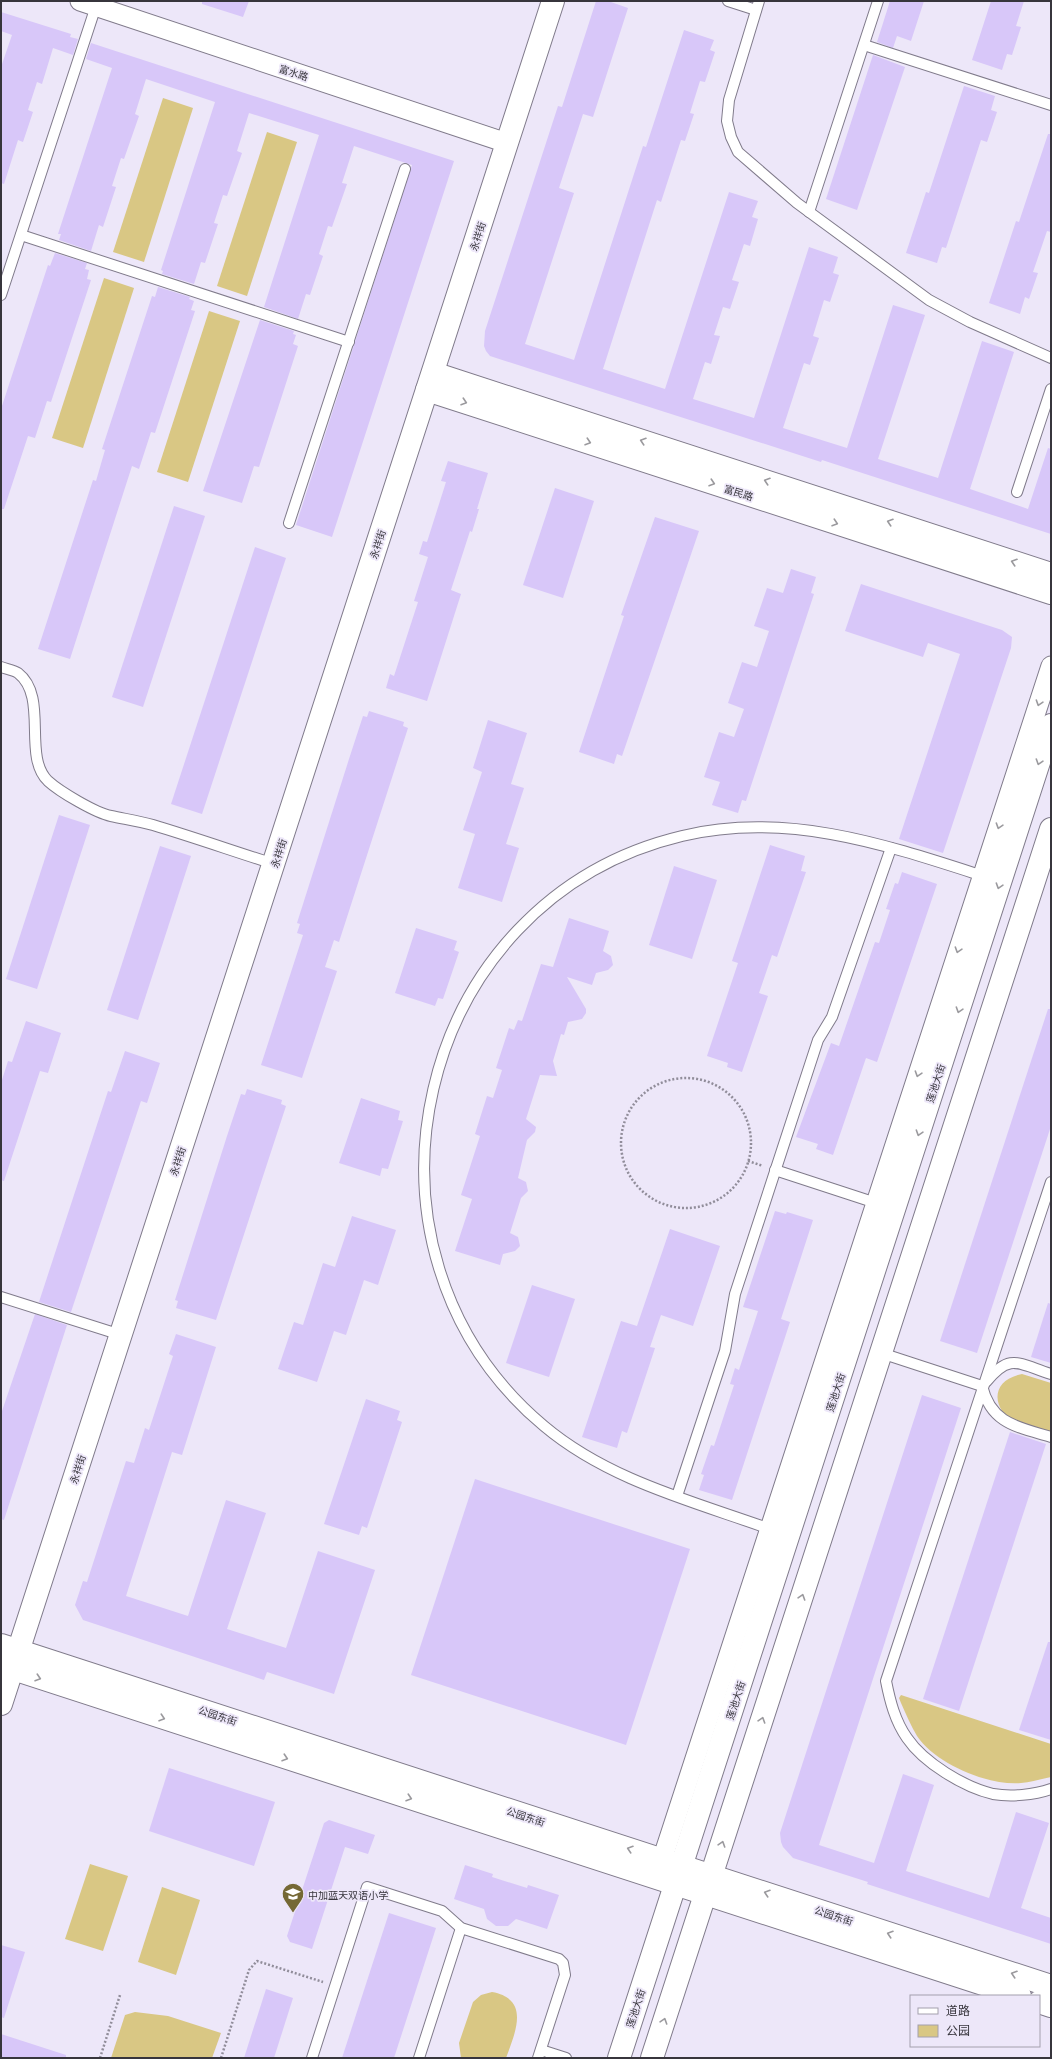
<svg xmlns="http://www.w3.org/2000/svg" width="1052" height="2059" font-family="Literata,'Noto Sans SC',serif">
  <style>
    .green { fill: #d9c784 }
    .building { fill: #d8c7f9 }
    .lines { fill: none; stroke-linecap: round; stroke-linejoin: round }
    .service-casing { stroke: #807b8b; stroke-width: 12 }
    .minor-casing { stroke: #807b8b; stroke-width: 21 }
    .tertiary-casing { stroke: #807b8b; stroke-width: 24 }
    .secondary-casing { stroke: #807b8b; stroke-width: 24 }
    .path { stroke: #918d9a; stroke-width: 2.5; stroke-dasharray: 2 2; stroke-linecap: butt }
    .service { stroke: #fff; stroke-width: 10 }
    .minor { stroke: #fff; stroke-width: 19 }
    .tertiary { stroke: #fff; stroke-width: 22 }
    .secondary { stroke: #fff; stroke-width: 22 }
    .oneway { stroke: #9b9a9e }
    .labels { text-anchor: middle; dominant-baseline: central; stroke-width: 3.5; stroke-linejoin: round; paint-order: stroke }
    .street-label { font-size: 10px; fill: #37353c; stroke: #ede7f9 }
    .poi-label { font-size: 10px; fill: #37353c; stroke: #ede7f9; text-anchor: start }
  </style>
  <rect width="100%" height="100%" fill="#ede7f9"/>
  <!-- green -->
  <g class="green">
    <path d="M163 98 193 108 144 262 113 252Z"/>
    <path d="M267 132 297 142 247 296 217 286Z"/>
    <path d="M104 278 134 288 83 448 52 438Z"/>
    <path d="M209 311 240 321 188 482 157 472Z"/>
    <path d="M1022 1374 1051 1383V1434C1041 1431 1028 1429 1018 1424 991 1411 989 1380 1022 1374Z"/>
    <path d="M901 1695 1051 1744V1777C1041 1779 1031 1782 1021 1783 988 1786 936 1764 917 1736 911 1726 906 1714 901 1703L899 1698Z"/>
    <path d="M90 1864 128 1876 103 1951 65 1939Z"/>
    <path d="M162 1887 200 1900 176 1975 138 1962Z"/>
    <path d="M492 1992C531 1999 515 2033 506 2058H461L459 2043 473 2002 481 1995Z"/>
    <path d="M135 2012 168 2016 221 2033 212 2058H111L125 2015Z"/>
  </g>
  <!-- building -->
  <g class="building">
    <path d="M202 1H249L243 17 202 4Z"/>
    <path d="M596 1H608L628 8 593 117 583 114 559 188 574 193 525 344 574 360 643 146 646 147 684 30 714 40 710 50 715 52 705 82 700 81 690 113 694 114 685 141 681 140 661 202 657 200 603 369 665 389 729 192 758 201 752 217 758 219 750 246 744 244 732 280 739 282 730 309 723 307 714 335 720 336 711 364 705 362 693 399 754 418 809 247 838 257 833 273 839 275 830 302 824 300 813 336 819 338 810 365 804 363 783 428 847 448 893 305 925 315 878 459 938 478 982 341 1014 352 970 489 1028 509 1048 448 1051 449V534L822 460 821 462 540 372 490 356 486 351 484 346 485 331 558 106 562 107Z"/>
    <path d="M890 1H924L911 41 897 36 893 48 877 42Z"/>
    <path d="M991 1H1024L1016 26 1021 27 1012 55 1007 54 1002 70 972 60Z"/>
    <path d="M1 12 71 34 70 37 78 39 73 55 53 48 42 84 37 82 28 110 33 112 23 142 18 140 4 184 1 183V67L12 35 1 31Z"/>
    <path d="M91 43 454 161 332 537 296 525 412 165 354 146 342 183 347 184 332 227 328 226 319 254 323 256 310 295 306 294 298 319 264 307 319 135 249 113 237 151 242 153 227 196 223 195 214 223 218 224 205 263 201 262 194 284 162 274 163 271 161 270 215 102 146 79 135 114 139 116 124 159 121 158 112 186 116 187 103 227 99 225 91 251 59 240 61 234H58L112 68 86 59Z"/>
    <path d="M873 55 905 67 857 210 826 199Z"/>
    <path d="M964 86 995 96 991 110 997 112 987 142 981 140 946 248 942 247 937 263 906 253 926 192 929 193Z"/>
    <path d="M1048 134H1051V232L1047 231 1033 272 1038 273 1029 299 1025 297 1020 314 989 303 1016 221 1019 222Z"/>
    <path d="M55 253 87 263 85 269 89 270 87 279 91 280 51 402 47 401 35 438 28 436 4 509H1V409L48 265 50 266Z"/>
    <path d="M158 287 190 297 189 299 194 301 191 310 195 311 155 433 151 432 139 469 132 466 70 659 38 649 93 480 96 481 105 450 102 449 152 296 155 297Z"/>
    <path d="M260 320 294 331 293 334 296 335 293 344 298 346 259 467 254 466 242 503 203 491Z"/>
    <path d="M448 461 488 473 477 509H479L472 532 470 531 451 590 461 594 427 701 386 688 390 674 394 676 418 602 414 601 428 557 419 554 423 541 427 542 446 482 441 481Z"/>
    <path d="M555 488 594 501 563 598 523 585Z"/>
    <path d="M174 506 205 516 143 707 112 697Z"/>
    <path d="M655 517 699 531 622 756 617 754 614 764 579 752 624 616 621 615Z"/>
    <path d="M255 547 286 558 202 814 171 804Z"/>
    <path d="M791 569 816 577 811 593 814 594 746 801 742 800 738 813 712 805 720 782 704 777 719 732 734 737 744 709 728 703 742 662 757 667 769 631 754 626 767 588 783 593Z"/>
    <path d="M861 584 1002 630 1012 637 1011 648 943 853 899 839 960 654 928 643 923 657 845 631Z"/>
    <path d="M369 711 404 722 403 726 408 728 339 942 334 940 325 967 337 971 302 1078 261 1065 303 935 297 933 300 924 297 923 349 759 363 716 367 717Z"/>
    <path d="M488 720 527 733 511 784 524 788 506 844 519 848 502 902 458 888 475 834 463 830 482 772 473 768Z"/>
    <path d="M59 815 90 825 37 989 6 979Z"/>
    <path d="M770 845 805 856 801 871 806 872 777 957 772 955 759 993 768 996 742 1072 727 1067 728 1063 707 1056 738 963 732 961Z"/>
    <path d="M160 846 191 856 138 1020 107 1010Z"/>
    <path d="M674 866 717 880 692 959 649 945Z"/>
    <path d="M902 872 937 884 877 1062 866 1058 833 1155 816 1149 818 1144 796 1137 831 1043 839 1046 875 942 879 943 890 910 886 909 895 883 898 884Z"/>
    <path d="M569 918 609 931 603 951 611 956 613 965 608 970 596 973 592 985 567 977 586 1009V1013L582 1019 568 1022 564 1035 561 1034 553 1061 557 1076 540 1075 526 1119 536 1127 535 1132 527 1140 518 1178 526 1182 528 1191 521 1198 510 1233 518 1237 520 1246 515 1251 503 1254 500 1265 455 1251 472 1199 461 1195 480 1136 475 1134 487 1096 493 1098 502 1070 496 1068 509 1028 514 1030 518 1020 522 1021 541 964 553 967Z"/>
    <path d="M416 928 457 941 454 950 459 952 443 999 438 998 435 1006 395 993Z"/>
    <path d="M1048 1009H1051V1126L977 1353 940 1341Z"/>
    <path d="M26 1021 61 1033 48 1073 40 1071 4 1181 1 1180V1083L8 1061 12 1062Z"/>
    <path d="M125 1051 160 1063 147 1103 141 1101 71 1312 39 1302 108 1091 111 1092Z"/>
    <path d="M247 1089 282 1100 281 1104 286 1106 216 1320 176 1308 178 1301 175 1300 227 1136 241 1094 245 1095Z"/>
    <path d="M361 1098 400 1111 398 1120 403 1121 388 1169 382 1168 380 1176 339 1163Z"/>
    <path d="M775 1211 786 1214 787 1212 813 1220 781 1319 790 1322 732 1500 699 1490 704 1475 701 1474 711 1445 714 1446 734 1385 730 1384 735 1368 739 1370 758 1311 743 1307Z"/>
    <path d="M352 1216 396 1230 378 1285 364 1280 346 1335 334 1331 317 1382 278 1369 294 1322 303 1325 323 1263 335 1267Z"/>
    <path d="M670 1229 720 1246 693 1326 661 1315 650 1347 655 1348 627 1433 622 1431 617 1448 582 1437 621 1321 637 1326Z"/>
    <path d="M532 1285 575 1299 549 1377 506 1363Z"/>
    <path d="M1048 1303 1051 1304V1363L1031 1357Z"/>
    <path d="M35 1314 67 1325 4 1520 1 1519V1414Z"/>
    <path d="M176 1334 216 1347 182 1455 172 1452 126 1596 188 1616 226 1500 266 1513 227 1629 286 1648 318 1551 375 1570 334 1694 267 1672 264 1680 83 1620 75 1605 83 1581 87 1582 126 1461 134 1463 145 1428 149 1430 173 1356 169 1354Z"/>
    <path d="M922 1395 961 1408 819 1845 874 1863 903 1774 934 1785 906 1871 989 1898 1016 1812 1049 1823 1021 1908 1051 1918V1944L867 1884 868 1882 793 1858 783 1847 781 1842 780 1833Z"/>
    <path d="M366 1399 400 1411 397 1420 402 1422 367 1528 362 1526 359 1535 324 1524Z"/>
    <path d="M1010 1432 1046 1444 959 1711 923 1699Z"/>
    <path d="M475 1479 690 1549 626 1745 411 1675Z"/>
    <path d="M1048 1642H1051V1740L1019 1730Z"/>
    <path d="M169 1768 275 1802 254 1866 149 1831Z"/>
    <path d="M329 1820 375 1835 368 1854 345 1847 312 1949 290 1942 287 1936 324 1823Z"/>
    <path d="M465 1865 493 1874 492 1877 527 1888 528 1885 559 1895 547 1929 516 1919 508 1926H496L487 1919 484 1909 454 1899Z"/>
    <path d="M389 1913 436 1928 394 2058H342Z"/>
    <path d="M1 1945 25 1952 4 2018 1 2017Z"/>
    <path d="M266 1989 293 1998 274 2058H244Z"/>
    <path d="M1 2034 66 2055V2058H1Z"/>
  </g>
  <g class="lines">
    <!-- service casing -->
    <g class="service-casing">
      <g id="service">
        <path d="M728 1 756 10"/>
        <path d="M759 1 729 100 727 121 731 137 738 152 797 203 929 300 970 322 1051 358"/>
        <path d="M864 45 1051 105"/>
        <path d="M809 212 878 1"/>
        <path d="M21 235 349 342"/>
        <path d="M1 295 96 6"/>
        <path d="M1017 492 1051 389"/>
        <path d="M289 523 405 169"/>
        <path d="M1 667C6 669 14 670 18 673 49 697 22 756 48 781 60 792 96 813 111 816 125 819 139 821 153 825 193 837 233 851 274 864"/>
        <path d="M775 1170 876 1203"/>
        <path d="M1051 1182 886 1681C890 1701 895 1721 907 1738 924 1763 964 1787 993 1794 1011 1797 1034 1795 1051 1789"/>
        <path d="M1 1297 121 1335"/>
        <path d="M881 1353 982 1386"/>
        <path d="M986 1382C1010 1352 1019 1364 1051 1374"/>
        <path d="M982 1386C991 1424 1018 1427 1051 1437"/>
        <path d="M677 1496 725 1351 735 1294 818 1040 832 1017 891 848"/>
        <path d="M770 1529C692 1501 608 1480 544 1426 334 1250 413 900 682 836 786 811 884 844 983 876"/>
        <path d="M541 2050 566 2058"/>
        <path d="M312 2058 367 1887 442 1911 461 1928 559 1959 563 1963 565 1975 538 2058"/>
        <path d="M419 2058 461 1928"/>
      </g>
    </g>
    <!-- minor casing -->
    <g class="minor-casing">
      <g id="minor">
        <path d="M80 1 507 143"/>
        <path d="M662 1860 1051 666"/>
      </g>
    </g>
    <!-- tertiary casing -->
    <g class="tertiary-casing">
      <g id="tertiary">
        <path d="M433 373 1051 574"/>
        <path d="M427 390 1051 593"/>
        <path d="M1 1645 1051 1986"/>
        <path d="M1 1665 1020 1996"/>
        <path d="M1 1704 553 1"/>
        <path d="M1039 2002 1051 2006"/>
      </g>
    </g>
    <!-- secondary casing -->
    <g class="secondary-casing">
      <g id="secondary">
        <path d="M619 2058 1051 725"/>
        <path d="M652 2058 1051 829"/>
      </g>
    </g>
    <!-- path -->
    <g class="path">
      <circle cx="686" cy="1143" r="65"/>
      <path d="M748 1161 763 1166"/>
      <path d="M100 2058 120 1995"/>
      <path d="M221 2058 249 1970 257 1961 323 1982"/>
    </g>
    <!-- service -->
    <use href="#service" class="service"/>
    <!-- minor -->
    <use href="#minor" class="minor"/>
    <!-- tertiary -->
    <use href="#tertiary" class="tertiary"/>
    <!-- secondary -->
    <use href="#secondary" class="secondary"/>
  </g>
  <!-- one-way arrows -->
  <defs><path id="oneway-chevron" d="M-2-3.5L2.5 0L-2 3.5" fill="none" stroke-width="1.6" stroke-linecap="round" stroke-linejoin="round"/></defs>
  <g class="oneway">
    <use href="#oneway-chevron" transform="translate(464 402) rotate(18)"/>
    <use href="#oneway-chevron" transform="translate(643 441) rotate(-162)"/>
    <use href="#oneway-chevron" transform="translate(588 442) rotate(18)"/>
    <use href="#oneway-chevron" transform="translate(767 481) rotate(-162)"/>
    <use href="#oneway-chevron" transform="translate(712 483) rotate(18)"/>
    <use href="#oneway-chevron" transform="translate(890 522) rotate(-162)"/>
    <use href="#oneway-chevron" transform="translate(835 523) rotate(18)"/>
    <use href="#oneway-chevron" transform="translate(1014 562) rotate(-162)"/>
    <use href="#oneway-chevron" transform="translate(1039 703) rotate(108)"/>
    <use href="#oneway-chevron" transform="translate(1039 762) rotate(108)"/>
    <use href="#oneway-chevron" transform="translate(999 826) rotate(108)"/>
    <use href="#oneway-chevron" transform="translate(999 886) rotate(108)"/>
    <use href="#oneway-chevron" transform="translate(958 950) rotate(108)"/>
    <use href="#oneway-chevron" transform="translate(959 1010) rotate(108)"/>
    <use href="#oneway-chevron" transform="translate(918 1074) rotate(108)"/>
    <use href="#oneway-chevron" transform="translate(919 1133) rotate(108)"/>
    <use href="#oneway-chevron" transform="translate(802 1597) rotate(-72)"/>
    <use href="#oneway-chevron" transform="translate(38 1678) rotate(18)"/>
    <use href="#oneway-chevron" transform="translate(162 1718) rotate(18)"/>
    <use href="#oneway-chevron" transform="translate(762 1720) rotate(-72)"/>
    <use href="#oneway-chevron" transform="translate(285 1758) rotate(18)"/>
    <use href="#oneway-chevron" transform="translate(409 1798) rotate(18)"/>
    <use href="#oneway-chevron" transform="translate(722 1844) rotate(-72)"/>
    <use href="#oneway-chevron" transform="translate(630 1849) rotate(-162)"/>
    <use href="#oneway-chevron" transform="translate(767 1893) rotate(-162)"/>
    <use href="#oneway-chevron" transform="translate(890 1934) rotate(-162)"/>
    <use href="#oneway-chevron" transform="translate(1014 1974) rotate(-162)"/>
    <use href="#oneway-chevron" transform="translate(664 2021) rotate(-72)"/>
  </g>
  <!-- icons -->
  <defs>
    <g id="school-pin" transform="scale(1.15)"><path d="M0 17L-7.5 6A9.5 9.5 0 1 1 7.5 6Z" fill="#756835" stroke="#ede7f9"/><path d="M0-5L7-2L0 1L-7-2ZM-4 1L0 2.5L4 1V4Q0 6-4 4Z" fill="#fff"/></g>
  </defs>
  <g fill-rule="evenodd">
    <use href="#school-pin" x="293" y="1894"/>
  </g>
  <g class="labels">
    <!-- street labels -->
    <g class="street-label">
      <text transform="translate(294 72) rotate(18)">富水路</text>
      <text transform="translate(477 236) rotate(-72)">永祥街</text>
      <text transform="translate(739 492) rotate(18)">富民路</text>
      <text transform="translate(377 544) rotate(-72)">永祥街</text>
      <text transform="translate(278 853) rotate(-72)">永祥街</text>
      <text transform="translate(935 1083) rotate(-72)">莲池大街</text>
      <text transform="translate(177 1161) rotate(-72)">永祥街</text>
      <text transform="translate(835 1392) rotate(-72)">莲池大街</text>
      <text transform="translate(77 1469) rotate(-72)">永祥街</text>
      <text transform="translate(735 1700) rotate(-72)">莲池大街</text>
      <text transform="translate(218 1715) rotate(18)">公园东街</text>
      <text transform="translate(526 1816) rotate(18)">公园东街</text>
      <text transform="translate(834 1915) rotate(18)">公园东街</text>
      <text transform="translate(635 2008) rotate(-72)">莲池大街</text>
    </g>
    <!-- poi labels -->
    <g class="poi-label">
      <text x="308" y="1894">中加蓝天双语小学</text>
    </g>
  </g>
  <!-- border -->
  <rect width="1052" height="2059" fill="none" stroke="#37353c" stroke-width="4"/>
  <!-- legend -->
  <rect x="910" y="1995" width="130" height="52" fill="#ede7f9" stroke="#a4a0ad"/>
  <rect x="918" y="2008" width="20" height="6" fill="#ffffff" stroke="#a4a0ad"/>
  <text x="946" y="2015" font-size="12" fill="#37353c">道路</text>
  <rect x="918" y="2025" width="20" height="12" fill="#d9c784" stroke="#a4a0ad"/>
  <text x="946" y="2035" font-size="12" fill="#37353c">公园</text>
</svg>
